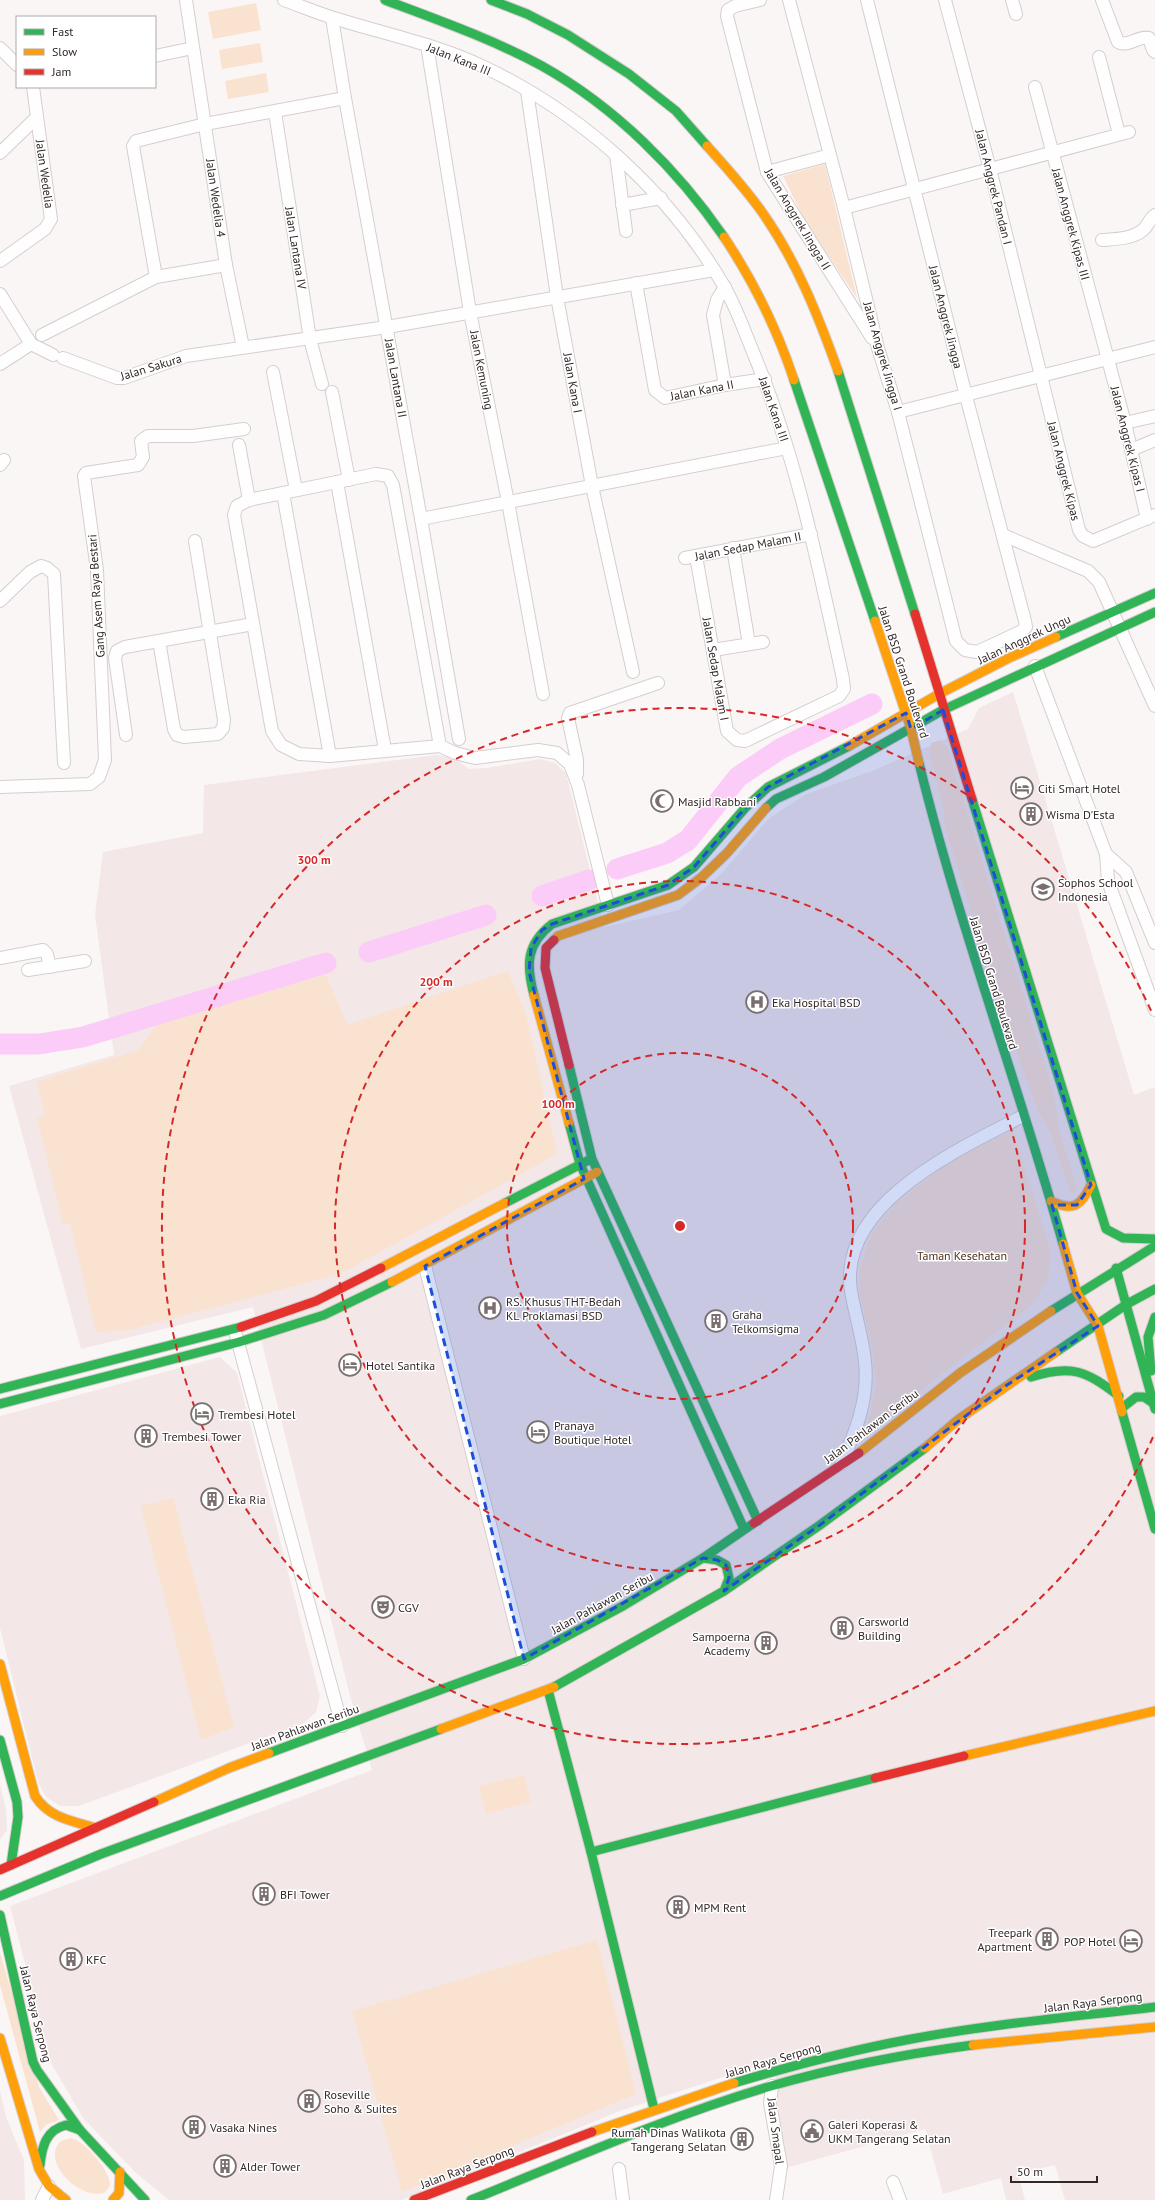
<svg xmlns="http://www.w3.org/2000/svg" width="1155" height="2200" font-family="'PT Sans',sans-serif">
  <style>
    .built { fill: #f3e7e7 }
    .green { fill: #fae2d0 }
    .lines { fill: none; stroke-linecap: round; stroke-linejoin: round }
    .river { stroke: #fcccf8; stroke-width: 21 }
    .street-casing { stroke: #d6cece; stroke-width: 14 }
    .fast-casing { stroke: #d6cece; stroke-width: 11 }
    .slow-casing { stroke: #d6cece; stroke-width: 11 }
    .jam-casing { stroke: #d6cece; stroke-width: 11 }
    .street { stroke: #fefefe; stroke-width: 12 }
    .fast { stroke: #30b455; stroke-width: 9 }
    .slow { stroke: #ff9f0a; stroke-width: 9 }
    .jam { stroke: #e5322d; stroke-width: 9 }
    .marked { fill: #1d4ed8; fill-opacity: 0.2; stroke: #1d4ed8; stroke-width: 3; stroke-dasharray: 8 5; stroke-linejoin: round }
    .ring { fill: none; stroke: #d62828; stroke-width: 2; stroke-dasharray: 7 5 }
    .labels { text-anchor: middle; dominant-baseline: central; stroke-width: 3; stroke-linejoin: round; paint-order: stroke }
    .street-label { font-size: 12px; fill: #332727; stroke: #fff }
    .poi-label { font-size: 12px; fill: #332727; stroke: #fff; text-anchor: start }
    .park-label { font-size: 12px; fill: #4d3118; stroke: #fff }
    .centre { fill: #d62828; stroke: #fff; stroke-width: 2 }
    .ring-label { font-size: 12px; text-anchor: middle; font-weight: bold; fill: #d62828; stroke: #fff; stroke-width: 3; stroke-linejoin: round; paint-order: stroke }
  </style>
  <rect width="100%" height="100%" fill="#fbf6f6"/>
  <!-- built -->
  <g class="built">
    <path d="M1013 692 1134 1095 1155 1087V2200H1065L1055 2165 1018 2174 1025 2200H1006L1001 2178 943 2194 925 2129 782 2169 774 2060 620 2111 402 2200H169L135 2172 83 2118 51 2063 10 1906 372 1770 350 1696 253 1307 81 1349 9 1086 114 1055 95 915 103 852 203 833 204 785 436 755 453 757 469 769 487 768 540 759 555 763 566 773 604 927 679 910 722 873 768 819 806 794 872 771 968 729 979 708Z"/>
    <path d="M220 1357 237 1373 320 1696 316 1712 304 1723 79 1806H60L46 1797 38 1782 0 1628V1416Z"/>
    <path d="M0 1785 6 1810 7 1830 0 1839Z"/>
    <path d="M0 2091 6 2117 24 2160 25 2200H0Z"/>
  </g>
  <!-- green -->
  <g class="green">
    <path d="M256 3 261 30 213 39 208 12Z"/>
    <path d="M260 43 263 62 222 69 219 50Z"/>
    <path d="M266 73 269 92 228 99 225 81Z"/>
    <path d="M825 164 857 298 804 219 783 176Z"/>
    <path d="M940 740 947 747 1054 1094 1059 1129 1077 1188V1192L1073 1193 1070 1191 1050 1132 1037 1109 998 1001 944 823V811L929 752 931 743Z"/>
    <path d="M508 971 526 1015 557 1154 340 1274 129 1330 96 1332 70 1223 63 1224 37 1118 45 1116 37 1082 138 1050 160 1022 326 975 347 1025Z"/>
    <path d="M1013 1130 1051 1252 1048 1280 1032 1305 935 1379 861 1443 870 1414 876 1385 872 1348 860 1295V1267L872 1232 897 1202 952 1159Z"/>
    <path d="M173 1498 234 1727 201 1740 141 1506Z"/>
    <path d="M524 1775 531 1802 486 1814 479 1786Z"/>
    <path d="M597 1940 636 2094 402 2192 352 2011Z"/>
    <path d="M0 1952 39 2087 59 2120 46 2125 40 2132 0 1985Z"/>
    <path d="M71 2138C85 2141 111 2172 110 2186L104 2193C78 2200 40 2160 61 2141Z"/>
  </g>
  <g class="lines">
    <!-- river -->
    <g class="river">
      <path d="M617 869 667 853 688 840 738 777 780 749 872 704"/>
      <path d="M542 896 589 880"/>
      <path d="M369 952 486 915"/>
      <path d="M0 1044H39L83 1037 326 963"/>
    </g>
    <!-- street casing -->
    <g class="street-casing">
      <g id="street">
        <path d="M186 0 226 265 243 347"/>
        <path d="M284 0C301 6 317 13 334 18 384 34 436 44 484 67 583 114 669 192 724 286 736 307 744 330 753 352 797 457 819 569 843 679L844 689 839 696 745 741 737 740 727 731 696 556"/>
        <path d="M760 0 735 6 728 10 727 16 767 172 872 338"/>
        <path d="M789 0 844 208 878 348 898 412 956 641 965 650 977 652 1022 631 1026 627 1025 621 966 396 867 0"/>
        <path d="M945 0 990 169 1079 530 1083 536 1093 541 1155 515"/>
        <path d="M1012 0 1016 14"/>
        <path d="M1102 0 1118 42C1128 48 1139 35 1149 38L1153 50 1155 52"/>
        <path d="M332 18 345 98 421 519 459 739"/>
        <path d="M427 45 470 312 508 502 543 694"/>
        <path d="M0 48 17 65"/>
        <path d="M155 56 193 48"/>
        <path d="M1099 57 1119 134"/>
        <path d="M1035 87 1125 423 1147 519"/>
        <path d="M527 91 557 297 592 486 633 672"/>
        <path d="M275 112 310 339 322 384"/>
        <path d="M0 153 37 117"/>
        <path d="M616 155 626 231"/>
        <path d="M767 172 830 155"/>
        <path d="M622 205 661 198"/>
        <path d="M844 208 1129 132"/>
        <path d="M1102 240C1115 239 1132 239 1143 230 1148 226 1149 219 1155 215"/>
        <path d="M0 261 45 229 51 219 33 87"/>
        <path d="M156 277 226 265"/>
        <path d="M636 283 655 390 665 398 725 385 765 379"/>
        <path d="M0 294 31 344 53 355"/>
        <path d="M42 335 156 277 133 146 136 141 205 124 345 98"/>
        <path d="M63 358 117 378H124L186 356 387 327 714 270"/>
        <path d="M0 364 31 344"/>
        <path d="M273 372 296 490"/>
        <path d="M725 385 713 315 717 300 725 287"/>
        <path d="M332 392 349 480"/>
        <path d="M898 412 1155 347"/>
        <path d="M1125 423 1155 416"/>
        <path d="M239 445 249 500"/>
        <path d="M1131 450 1155 440"/>
        <path d="M0 465 4 460"/>
        <path d="M337 482 385 750"/>
        <path d="M283 493 330 756"/>
        <path d="M421 519 787 448"/>
        <path d="M1003 535 1088 571 1099 582 1155 706"/>
        <path d="M733 548 749 644"/>
        <path d="M685 558 811 534"/>
        <path d="M0 601 30 572 41 566 47 568 54 574 64 763"/>
        <path d="M159 641 174 729 177 735 184 737 218 734 223 728 224 720 195 541"/>
        <path d="M713 650 763 642"/>
        <path d="M1035 666 1106 854 1108 881 1155 1010"/>
        <path d="M126 735 115 658 117 651 125 647 253 624"/>
        <path d="M440 746 393 485 388 476 376 474 249 500 237 506 234 515 272 731 281 745 299 754 330 756 440 746 455 753 475 758 538 750 557 753 570 764 578 785 608 905"/>
        <path d="M577 774V760L568 718 570 713 658 683"/>
        <path d="M0 787 90 784 99 777 105 760 97 570 84 476 86 473 138 465 143 457 141 441 148 436H193L244 429"/>
        <path d="M1106 854 1126 872 1155 943"/>
        <path d="M0 958 43 950 47 954 50 967"/>
        <path d="M28 970 85 961"/>
        <path d="M425 1266 524 1659"/>
        <path d="M236 1335 342 1726"/>
        <path d="M841 1464C856 1432 869 1398 865 1362 863 1338 855 1315 851 1291 837 1203 961 1148 1023 1116"/>
        <path d="M772 2086 770 2103 781 2166 776 2200"/>
        <path d="M619 2169 623 2200"/>
        <path d="M893 2182 900 2200"/>
        <path d="M42 2200 49 2186"/>
      </g>
    </g>
    <!-- fast casing -->
    <g class="fast-casing">
      <g id="fast">
        <path d="M385 0C438 20 492 39 542 66 615 107 677 169 724 237"/>
        <path d="M491 0 527 14 568 35 629 74 676 111 707 146"/>
        <path d="M838 371 915 614"/>
        <path d="M794 380 875 621"/>
        <path d="M1056 637 1155 593"/>
        <path d="M919 763C959 926 1018 1083 1063 1244"/>
        <path d="M972 799 1106 1229 1123 1238 1155 1239"/>
        <path d="M766 808 776 799 824 777 943 710 1155 612"/>
        <path d="M534 995C526 965 526 944 552 924L668 885 694 867 745 808 768 787 849 746"/>
        <path d="M569 1065 592 1159 758 1521"/>
        <path d="M569 1123 580 1164 744 1529"/>
        <path d="M505 1203 589 1160"/>
        <path d="M1116 1268 1155 1409"/>
        <path d="M1051 1311 1155 1246"/>
        <path d="M1056 1352 1127 1304 1155 1289"/>
        <path d="M1151 1371 1148 1337 1155 1317"/>
        <path d="M1031 1377C1072 1364 1086 1371 1119 1396"/>
        <path d="M0 1389 241 1327"/>
        <path d="M0 1404 239 1342 324 1315 392 1282"/>
        <path d="M1122 1408 1136 1397H1144L1153 1403"/>
        <path d="M1122 1412 1155 1529"/>
        <path d="M703 1558 717 1560 726 1565 729 1578 724 1591"/>
        <path d="M554 1687 724 1591 820 1525 925 1448"/>
        <path d="M548 1690 591 1852 654 2109"/>
        <path d="M0 1740 17 1802 18 1817 11 1865"/>
        <path d="M269 1753 524 1659 623 1606 703 1558 754 1523"/>
        <path d="M591 1852 875 1778"/>
        <path d="M0 1896 101 1854 441 1729"/>
        <path d="M0 1915 33 2062 37 2070 80 2130 145 2200"/>
        <path d="M734 2083C791 2066 848 2051 906 2040 989 2024 1072 2017 1155 2007"/>
        <path d="M40 2165C42 2146 46 2130 66 2125L80 2130"/>
        <path d="M471 2200C570 2160 669 2116 771 2086 837 2067 905 2054 973 2045"/>
      </g>
    </g>
    <!-- slow casing -->
    <g class="slow-casing">
      <g id="slow">
        <path d="M707 146C726 167 745 188 762 212 796 260 818 315 838 371"/>
        <path d="M724 237C754 282 777 329 794 380"/>
        <path d="M875 621 911 729 919 763"/>
        <path d="M849 746 939 694 1009 658 1056 637"/>
        <path d="M554 940 558 936 678 895 702 877 727 853 766 808"/>
        <path d="M534 995 569 1123"/>
        <path d="M1051 1201C1073 1212 1081 1206 1091 1185"/>
        <path d="M1063 1244 1077 1293 1098 1326 1122 1412"/>
        <path d="M381 1268 505 1203"/>
        <path d="M392 1282 597 1172"/>
        <path d="M925 1448 959 1419 1056 1352"/>
        <path d="M859 1453 960 1373 1051 1311"/>
        <path d="M0 1664 35 1796C49 1818 72 1821 96 1828"/>
        <path d="M441 1729 554 1687"/>
        <path d="M964 1756 1155 1711"/>
        <path d="M154 1802 229 1768 269 1753"/>
        <path d="M0 2038 39 2169 49 2186 66 2200"/>
        <path d="M973 2045 1155 2027"/>
        <path d="M592 2132 734 2083"/>
        <path d="M113 2200 119 2193 120 2172"/>
      </g>
    </g>
    <!-- jam casing -->
    <g class="jam-casing">
      <g id="jam">
        <path d="M915 614 972 799"/>
        <path d="M554 940 546 948 545 968 569 1065"/>
        <path d="M241 1327 316 1301 381 1268"/>
        <path d="M754 1523 859 1453"/>
        <path d="M875 1778 964 1756"/>
        <path d="M0 1870 154 1802"/>
        <path d="M414 2200 592 2132"/>
      </g>
    </g>
    <!-- street -->
    <use href="#street" class="street"/>
    <!-- fast -->
    <use href="#fast" class="fast"/>
    <!-- slow -->
    <use href="#slow" class="slow"/>
    <!-- jam -->
    <use href="#jam" class="jam"/>
  </g>
  <!-- marked area -->
  <path class="marked" d="M943 710 1091 1185 1077 1205H1052L1077 1293 1098 1326 1007 1385 820 1525 724 1591 729 1578 726 1565 717 1560 703 1558 524 1659 425 1266 584 1179 529 972 531 948 542 930 552 924 668 885 694 867 745 808 768 787 906 713 911 729Z"/>
  <!-- distance rings -->
  <g class="ring">
    <circle cx="680" cy="1226" r="173"/>
    <circle cx="680" cy="1226" r="345"/>
    <path d="M1153 1437A518 518 0 1 1 1153 1015"/>
  </g>
  <!-- icons -->
  <defs>
    <g id="hotel-ring" transform="scale(1.15)"><circle r="9.5" fill="#fff" stroke="#796f6f" stroke-width="1.5"/><path d="M-6-4.5h1.5V1H6V5H4.5V3h-9V5H-6ZM-4 0a1.8 1.8 0 1 1 3.6 0ZM.5 0V-2.5h3Q6-2.5 6 0Z" fill="#796f6f"/></g>
    <g id="mosque-ring" transform="scale(1.15)"><circle r="9.5" fill="#fff" stroke="#796f6f" stroke-width="1.5"/><path d="M3.5-4.9A6 6 0 1 0 3.5 4.9A5 5 0 1 1 3.5-4.9Z" fill="#796f6f"/></g>
    <g id="building-ring" transform="scale(1.15)"><circle r="9.5" fill="#fff" stroke="#796f6f" stroke-width="1.5"/><path d="M-4-6H4V6H1V3H-1V6H-4ZM-2.5-4.3h1.7v1.8h-1.7ZM.8-4.3h1.7v1.8H.8ZM-2.5-1h1.7V.8h-1.7ZM.8-1h1.7V.8H.8Z" fill="#796f6f"/></g>
    <g id="school-ring" transform="scale(1.15)"><circle r="9.5" fill="#fff" stroke="#796f6f" stroke-width="1.5"/><path d="M0-5L7-2L0 1L-7-2ZM-4 1L0 2.5L4 1V4Q0 6-4 4Z" fill="#796f6f"/></g>
    <g id="hospital-ring" transform="scale(1.15)"><circle r="9.5" fill="#fff" stroke="#796f6f" stroke-width="1.5"/><path d="M-5-5h3v3.5h4V-5h3V5h-3V1.5h-4V5h-3Z" fill="#796f6f"/></g>
    <g id="theatre-ring" transform="scale(1.15)"><circle r="9.5" fill="#fff" stroke="#796f6f" stroke-width="1.5"/><path d="M-5-5.5Q0-4 5-5.5V0Q5 5 0 6Q-5 5-5 0ZM-3.3-2.5H-1v1.5H-3.3ZM1-2.5H3.3v1.5H1ZM-2.8 1Q0 5.5 2.8 1Z" fill="#796f6f"/></g>
    <g id="civic-ring" transform="scale(1.15)"><circle r="9.5" fill="#fff" stroke="#796f6f" stroke-width="1.5"/><path d="M-.6-6.5H3V-4.5H.6V-3L4-1V1h2V6H-6V1h2V-1L-.6-3ZM-1.2 2.5V6h2.4V2.5Z" fill="#796f6f"/></g>
  </defs>
  <g fill-rule="evenodd">
    <use href="#hotel-ring" x="1022" y="788"/>
    <use href="#mosque-ring" x="662" y="801"/>
    <use href="#building-ring" x="1031" y="814"/>
    <use href="#school-ring" x="1043" y="889"/>
    <use href="#hospital-ring" x="757" y="1002"/>
    <use href="#hospital-ring" x="490" y="1308"/>
    <use href="#building-ring" x="716" y="1321"/>
    <use href="#hotel-ring" x="350" y="1365"/>
    <use href="#hotel-ring" x="202" y="1414"/>
    <use href="#hotel-ring" x="538" y="1432"/>
    <use href="#building-ring" x="146" y="1436"/>
    <use href="#building-ring" x="212" y="1499"/>
    <use href="#theatre-ring" x="383" y="1607"/>
    <use href="#building-ring" x="842" y="1628"/>
    <use href="#building-ring" x="766" y="1643"/>
    <use href="#building-ring" x="264" y="1894"/>
    <use href="#building-ring" x="678" y="1907"/>
    <use href="#building-ring" x="1047" y="1939"/>
    <use href="#hotel-ring" x="1131" y="1941"/>
    <use href="#building-ring" x="71" y="1959"/>
    <use href="#building-ring" x="309" y="2101"/>
    <use href="#building-ring" x="194" y="2127"/>
    <use href="#civic-ring" x="812" y="2131"/>
    <use href="#building-ring" x="742" y="2139"/>
    <use href="#building-ring" x="225" y="2166"/>
  </g>
  <g class="labels">
    <!-- street labels -->
    <g class="street-label">
      <text transform="translate(459 59) rotate(22)">Jalan Kana III</text>
      <text transform="translate(45 174) rotate(82)">Jalan Wedelia</text>
      <text transform="translate(994 187) rotate(76)">Jalan Anggrek Pandan I</text>
      <text transform="translate(216 198) rotate(82)">Jalan Wedelia 4</text>
      <text transform="translate(798 219) rotate(59)">Jalan Anggrek Jingga II</text>
      <text transform="translate(1071 224) rotate(75)">Jalan Anggrek Kipas III</text>
      <text transform="translate(296 248) rotate(81)">Jalan Lantana IV</text>
      <text transform="translate(946 317) rotate(76)">Jalan Anggrek Jingga</text>
      <text transform="translate(883 356) rotate(74)">Jalan Anggrek Jingga I</text>
      <text transform="translate(151 367) rotate(-17)">Jalan Sakura</text>
      <text transform="translate(482 370) rotate(79)">Jalan Kemuning</text>
      <text transform="translate(396 378) rotate(80)">Jalan Lantana II</text>
      <text transform="translate(573 383) rotate(80)">Jalan Kana I</text>
      <text transform="translate(702 390) rotate(-11)">Jalan Kana II</text>
      <text transform="translate(774 409) rotate(71)">Jalan Kana III</text>
      <text transform="translate(1128 439) rotate(76)">Jalan Anggrek Kipas I</text>
      <text transform="translate(1064 471) rotate(76)">Jalan Anggrek Kipas</text>
      <text transform="translate(748 546) rotate(-11)">Jalan Sedap Malam II</text>
      <text transform="translate(96 596) rotate(-94)">Gang Asem Raya Bestari</text>
      <text transform="translate(1024 639) rotate(-25)">Jalan Anggrek Ungu</text>
      <text transform="translate(716 669) rotate(80)">Jalan Sedap Malam I</text>
      <text transform="translate(904 672) rotate(72)">Jalan BSD Grand Boulevard</text>
      <text transform="translate(994 983) rotate(73)">Jalan BSD Grand Boulevard</text>
      <text transform="translate(871 1426) rotate(-37)">Jalan Pahlawan Seribu</text>
      <text transform="translate(602 1603) rotate(-29)">Jalan Pahlawan Seribu</text>
      <text transform="translate(305 1727) rotate(-20)">Jalan Pahlawan Seribu</text>
      <text transform="translate(1093 2002) rotate(-7)">Jalan Raya Serpong</text>
      <text transform="translate(36 2014) rotate(76)">Jalan Raya Serpong</text>
      <text transform="translate(773 2060) rotate(-16)">Jalan Raya Serpong</text>
      <text transform="translate(776 2131) rotate(83)">Jalan Smapal</text>
      <text transform="translate(467 2167) rotate(-21)">Jalan Raya Serpong</text>
    </g>
    <!-- poi labels -->
    <g class="poi-label">
      <text x="1038" y="788">Citi Smart Hotel</text>
      <text x="678" y="801">Masjid Rabbani</text>
      <text x="1046" y="814">Wisma D'Esta</text>
      <text x="1058" y="882">Sophos School<tspan x="1058" dy="14">Indonesia</tspan></text>
      <text x="772" y="1002">Eka Hospital BSD</text>
      <text x="506" y="1301">RS. Khusus THT-Bedah<tspan x="506" dy="14">KL Proklamasi BSD</tspan></text>
      <text x="732" y="1314">Graha<tspan x="732" dy="14">Telkomsigma</tspan></text>
      <text x="366" y="1365">Hotel Santika</text>
      <text x="218" y="1414">Trembesi Hotel</text>
      <text x="554" y="1425">Pranaya<tspan x="554" dy="14">Boutique Hotel</tspan></text>
      <text x="162" y="1436">Trembesi Tower</text>
      <text x="228" y="1499">Eka Ria</text>
      <text x="398" y="1607">CGV</text>
      <text x="858" y="1621">Carsworld<tspan x="858" dy="14">Building</tspan></text>
      <text x="750" y="1636" text-anchor="end">Sampoerna<tspan x="750" dy="14">Academy</tspan></text>
      <text x="280" y="1894">BFI Tower</text>
      <text x="694" y="1907">MPM Rent</text>
      <text x="1032" y="1932" text-anchor="end">Treepark<tspan x="1032" dy="14">Apartment</tspan></text>
      <text x="1116" y="1941" text-anchor="end">POP Hotel</text>
      <text x="86" y="1959">KFC</text>
      <text x="324" y="2094">Roseville<tspan x="324" dy="14">Soho &amp; Suites</tspan></text>
      <text x="828" y="2124">Galeri Koperasi &amp;<tspan x="828" dy="14">UKM Tangerang Selatan</tspan></text>
      <text x="210" y="2127">Vasaka Nines</text>
      <text x="726" y="2132" text-anchor="end">Rumah Dinas Walikota<tspan x="726" dy="14">Tangerang Selatan</tspan></text>
      <text x="240" y="2166">Alder Tower</text>
    </g>
    <!-- park labels -->
    <g class="park-label">
      <text x="962" y="1255">Taman Kesehatan</text>
    </g>
  </g>
  <circle cx="680" cy="1226" r="6" class="centre"/>
  <g class="ring-label">
    <text x="314" y="864">300 m</text>
    <text x="436" y="986">200 m</text>
    <text x="558" y="1108">100 m</text>
  </g>
  <!-- legend -->
  <rect x="16" y="16" width="140" height="72" fill="#ffffff" stroke="#ada9a9"/>
  <rect x="24" y="29" width="20" height="6" fill="#30b455" stroke="#ada9a9"/>
  <text x="52" y="36" font-size="12" fill="#332727">Fast</text>
  <rect x="24" y="49" width="20" height="6" fill="#ff9f0a" stroke="#ada9a9"/>
  <text x="52" y="56" font-size="12" fill="#332727">Slow</text>
  <rect x="24" y="69" width="20" height="6" fill="#e5322d" stroke="#ada9a9"/>
  <text x="52" y="76" font-size="12" fill="#332727">Jam</text>
  <!-- scale -->
  <path d="M1011 2176v6h86v-6" fill="none" stroke="#332727" stroke-width="2"/>
  <text x="1017" y="2176" font-size="12" fill="#332727" stroke="#ffffff" stroke-width="3" paint-order="stroke">50 m</text>
</svg>
